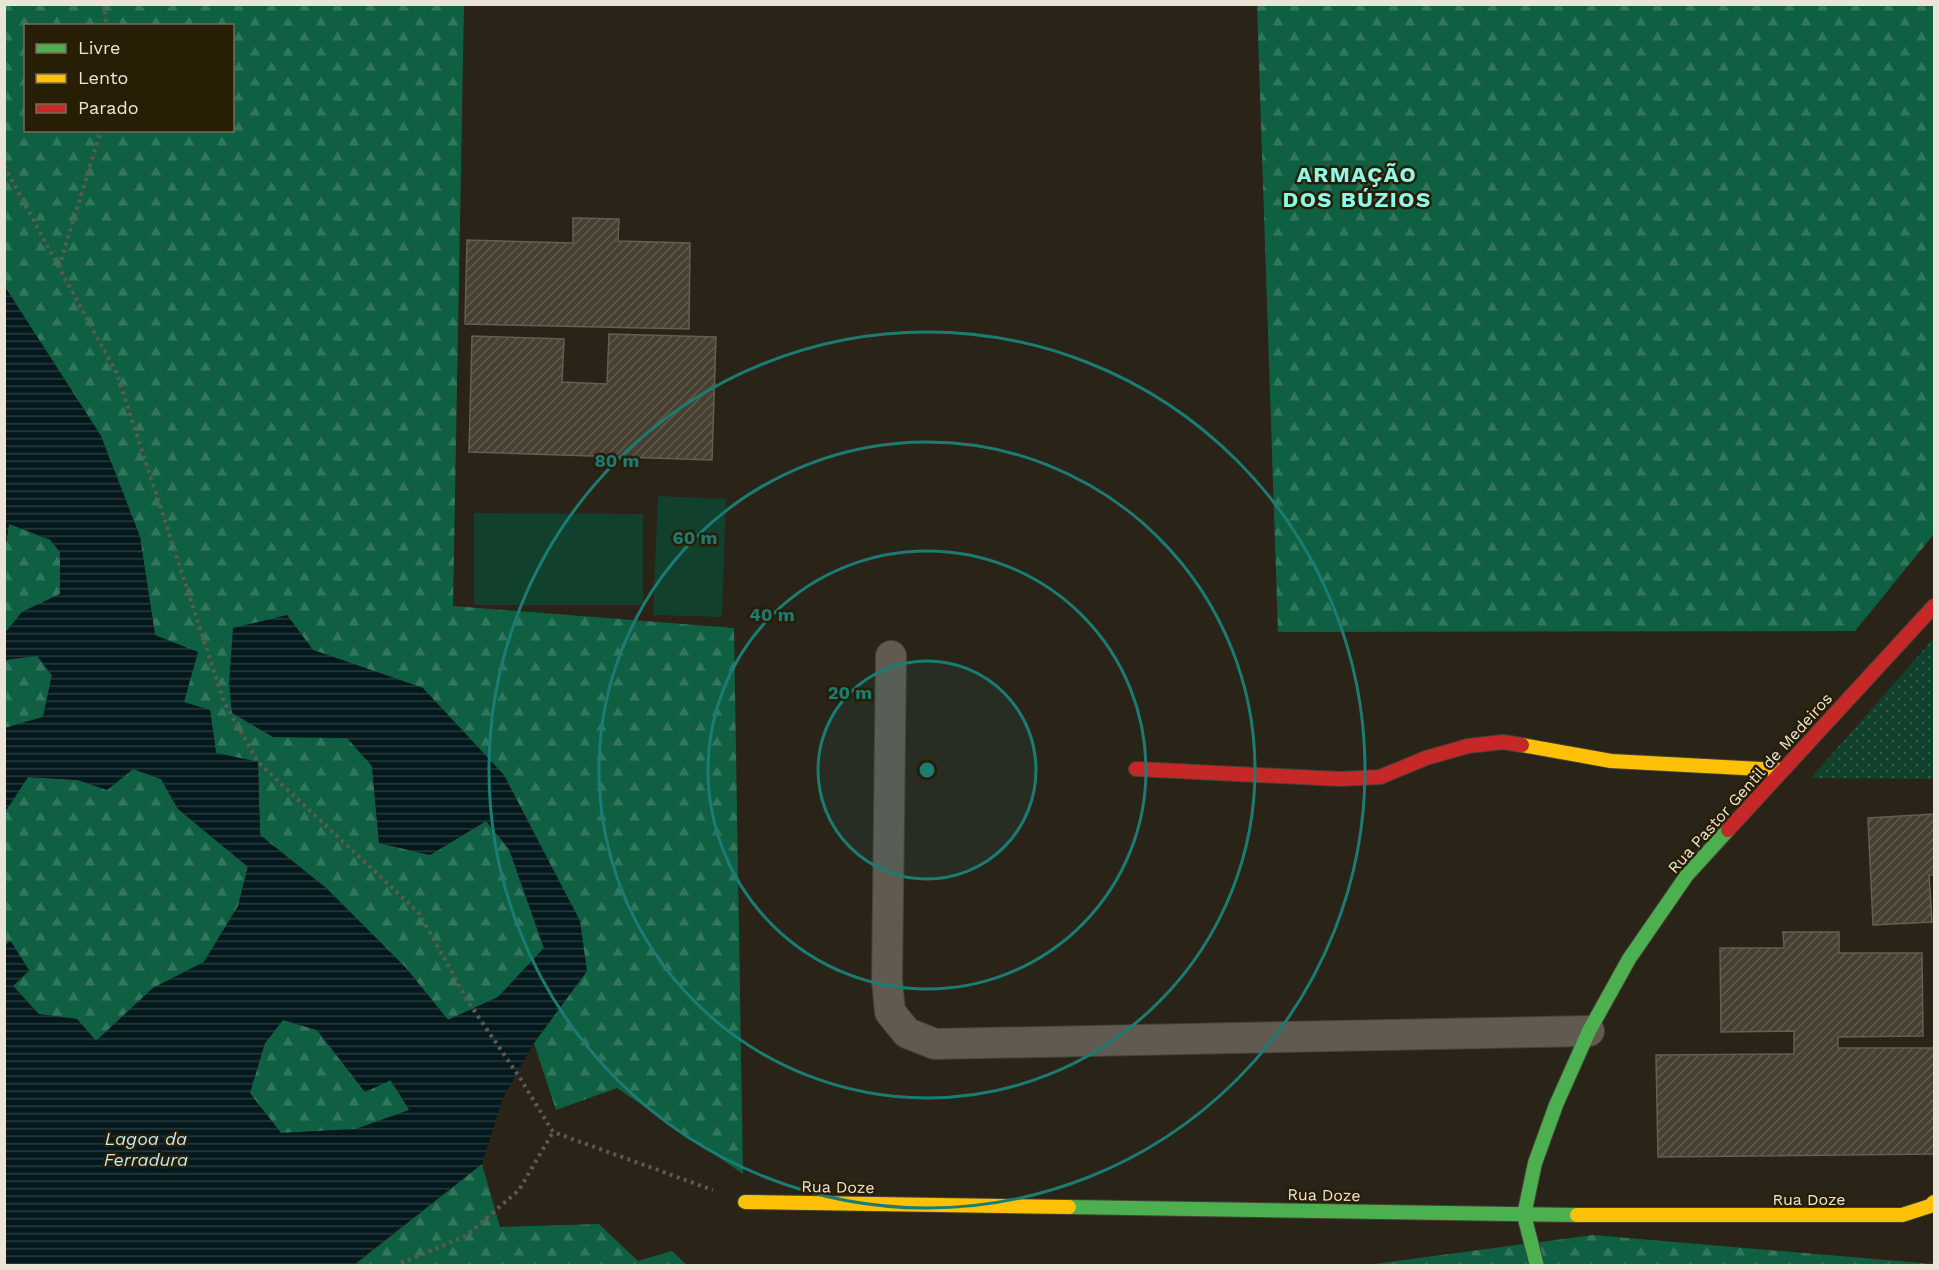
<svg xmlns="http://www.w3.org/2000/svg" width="1939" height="1270" font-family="'Work Sans',sans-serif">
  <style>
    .grass { fill: #11412d }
    .forest { fill: url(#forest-firs); fill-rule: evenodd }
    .park { fill: url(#park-dots) }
    .water { fill: url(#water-rules); fill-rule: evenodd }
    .building { fill: url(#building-hatch); stroke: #645e54; stroke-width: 1.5 }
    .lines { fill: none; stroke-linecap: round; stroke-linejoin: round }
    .street-casing { stroke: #464037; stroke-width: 32 }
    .fast-casing { stroke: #464037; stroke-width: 16 }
    .slow-casing { stroke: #464037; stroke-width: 16 }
    .jam-casing { stroke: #464037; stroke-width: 16 }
    .path { stroke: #5f5a51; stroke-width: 4; stroke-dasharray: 3 4.5; stroke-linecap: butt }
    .street { stroke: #605a51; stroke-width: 30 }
    .fast { stroke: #4caf50; stroke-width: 14 }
    .slow { stroke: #ffc107; stroke-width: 14 }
    .jam { stroke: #c62828; stroke-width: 14 }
    .ring { fill: none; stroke: #1a7c73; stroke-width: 3 }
    .labels { text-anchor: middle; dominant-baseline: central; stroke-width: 5; stroke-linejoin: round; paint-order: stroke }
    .street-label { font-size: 16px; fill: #ece5d7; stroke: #281d05 }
    .water-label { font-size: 18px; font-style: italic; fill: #bdebf6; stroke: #281d05 }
    .district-label { font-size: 22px; font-weight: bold; letter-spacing: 1.5px; fill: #90f8e6; stroke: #281d05 }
    .centre { fill: #1a7c73; stroke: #281d05; stroke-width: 3 }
    .ring-label { font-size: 18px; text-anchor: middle; font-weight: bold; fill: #1a7c73; stroke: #281d05; stroke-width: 5; stroke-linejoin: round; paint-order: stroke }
  </style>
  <defs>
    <pattern id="forest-firs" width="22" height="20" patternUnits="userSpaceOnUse" patternTransform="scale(1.5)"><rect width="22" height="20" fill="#0f5f43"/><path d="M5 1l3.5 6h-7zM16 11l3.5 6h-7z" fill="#32765d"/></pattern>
    <pattern id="park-dots" width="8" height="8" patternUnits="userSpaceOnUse" patternTransform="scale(1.5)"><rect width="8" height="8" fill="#11412d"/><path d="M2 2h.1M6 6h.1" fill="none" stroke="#345c4b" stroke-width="1.8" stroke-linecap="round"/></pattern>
    <pattern id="water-rules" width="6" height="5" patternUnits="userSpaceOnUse" patternTransform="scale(1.5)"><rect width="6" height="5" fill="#04191d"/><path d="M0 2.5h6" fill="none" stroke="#293a3d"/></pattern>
    <pattern id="building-hatch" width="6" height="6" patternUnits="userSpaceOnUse" patternTransform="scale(1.5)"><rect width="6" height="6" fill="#473f30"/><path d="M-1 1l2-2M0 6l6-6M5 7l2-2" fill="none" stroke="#625b4d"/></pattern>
  </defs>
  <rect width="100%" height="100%" fill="#2a2317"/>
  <!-- grass -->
  <g class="grass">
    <path d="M658 496 726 499 722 617 653 615Z"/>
    <path d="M474 513 643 514V605H474Z"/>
  </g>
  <!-- forest -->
  <g class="forest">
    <path d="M5 5H464L453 606 734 628 743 1174 617 1088 556 1110 534 1043 587 971 423 688 313 650 287 615 273 737 347 738 372 766 379 843 430 855 486 821 509 849 544 948 498 997 448 1020 406 968 326 888 260 835 258 762 216 753 210 710 184 703 155 635 140 537 101 436 5 287ZM26 26H232V130H26Z"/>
    <path d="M1257 5H1934V534L1855 631 1278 632Z"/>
    <path d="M9 524 50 540 60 552V594L22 612 5 633 4 550Z"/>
    <path d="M37 655 52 675 43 717 5 728V660Z"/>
    <path d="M133 769 161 779 178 809 248 866 238 906 204 962 153 988 96 1041 77 1019 39 1014 13 986 29 971 5 946V809H7L28 777 78 780 107 790Z"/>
    <path d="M283 1020 317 1030 365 1092 390 1080 410 1110 356 1129 281 1133 249 1093 265 1043Z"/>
    <path d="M482 1164 500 1227 599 1224 638 1261 672 1251 687 1265 353 1266Z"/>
    <path d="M1593 1235 1934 1264V1265L1374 1264Z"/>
  </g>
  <!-- park -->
  <path class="park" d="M1934 638V779L1811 778Z"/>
  <!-- water -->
  <path class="water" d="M5 287 101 436 140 537 155 635 198 652 184 702 210 710 216 753 258 762 260 835 326 888 406 968 448 1020 498 997 544 948 509 849 486 821 430 855 379 843 372 766 347 738 273 737 232 713 229 683 233 628 287 615 313 650 423 688 504 775 580 921 587 971 534 1043 503 1098 482 1164 353 1265H5V946L10 940 29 970 13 986 38 1014 77 1019 96 1041 153 988 204 962 238 906 248 867 178 809 161 779 133 769 107 790 78 780 28 777 7 809H5V728L43 717 52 675 37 656 5 660V633L22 612 60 594V552L50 539 9 524 5 550ZM283 1020 317 1030 365 1092 391 1080 409 1110 356 1129 281 1133 250 1093 265 1043Z"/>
  <!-- building -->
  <g class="building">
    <path d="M573 218 619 219 618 241 690 243 689 329 465 324 467 240 573 243Z"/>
    <path d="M609 334 716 337 712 460 469 452 472 336 564 339 562 382 607 384Z"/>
    <path d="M1934 814V875H1929L1932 922 1873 925 1868 818Z"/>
    <path d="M1783 932H1839V953H1922L1923 1036 1838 1037V1048H1934V1154L1658 1157 1656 1055 1794 1054V1031L1721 1032 1720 948H1784Z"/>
  </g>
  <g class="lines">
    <!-- street casing -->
    <g class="street-casing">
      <path id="street" d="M891 656 887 980 890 1012 907 1033 935 1044 1589 1031"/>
    </g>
    <!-- fast casing -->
    <g class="fast-casing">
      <g id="fast">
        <path d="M1069 1207 1577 1215"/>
        <path d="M1537 1266 1524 1215 1535 1163 1556 1105 1589 1031 1629 959 1687 875 1728 830"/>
      </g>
    </g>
    <!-- slow casing -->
    <g class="slow-casing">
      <g id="slow">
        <path d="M1522 745 1611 761 1781 770"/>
        <path d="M745 1202 1069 1207"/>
        <path d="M1577 1215H1902L1930 1206 1934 1202"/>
      </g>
    </g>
    <!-- jam casing -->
    <g class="jam-casing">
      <g id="jam">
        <path d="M1136 769 1340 779 1380 777 1426 758 1468 746 1503 742 1522 745"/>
        <path d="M1728 830 1934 606"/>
      </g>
    </g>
    <!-- path -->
    <g class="path">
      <path d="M104 4 106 26"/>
      <path d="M4 166 117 374 224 702 258 762 419 913 469 1003 520 1078 553 1132 713 1190"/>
      <path d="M59 267 101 130"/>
      <path d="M394 1266 466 1236 519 1190 553 1132"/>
    </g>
    <!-- street -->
    <use href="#street" class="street"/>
    <!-- fast -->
    <use href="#fast" class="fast"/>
    <!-- slow -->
    <use href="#slow" class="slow"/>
    <!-- jam -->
    <use href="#jam" class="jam"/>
  </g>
  <!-- distance rings -->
  <circle cx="927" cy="770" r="109" fill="#1a7c73" fill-opacity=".12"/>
  <g class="ring">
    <circle cx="927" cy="770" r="109"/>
    <circle cx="927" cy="770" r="219"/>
    <circle cx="927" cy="770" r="328"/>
    <circle cx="927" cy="770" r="438"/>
  </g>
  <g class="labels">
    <!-- street labels -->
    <g class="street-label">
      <text transform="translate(1750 783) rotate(-48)">Rua Pastor Gentil de Medeiros</text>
      <text transform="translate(838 1187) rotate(1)">Rua Doze</text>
      <text transform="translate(1324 1195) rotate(1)">Rua Doze</text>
      <text x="1809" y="1199">Rua Doze</text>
    </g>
    <!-- water labels -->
    <g class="water-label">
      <text x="146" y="1138">Lagoa da<tspan x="146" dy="21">Ferradura</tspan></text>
    </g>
    <!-- district labels -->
    <g class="district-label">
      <text x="1357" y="174">ARMAÇÃO<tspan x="1357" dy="25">DOS BÚZIOS</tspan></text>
    </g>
  </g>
  <circle cx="927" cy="770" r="9" class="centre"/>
  <g class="ring-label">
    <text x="617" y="467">80 m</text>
    <text x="695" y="544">60 m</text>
    <text x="772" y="621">40 m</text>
    <text x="850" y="699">20 m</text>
  </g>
  <!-- border -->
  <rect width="1939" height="1270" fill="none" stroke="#ece5d7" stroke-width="12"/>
  <!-- legend -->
  <rect x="24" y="24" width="210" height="108" fill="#281d05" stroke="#766d59" stroke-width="1.5"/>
  <rect x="36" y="44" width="30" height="9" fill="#4caf50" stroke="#766d59" stroke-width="1.5"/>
  <text x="78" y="54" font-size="18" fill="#ece5d7">Livre</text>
  <rect x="36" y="74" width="30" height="9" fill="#ffc107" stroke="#766d59" stroke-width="1.5"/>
  <text x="78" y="84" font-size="18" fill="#ece5d7">Lento</text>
  <rect x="36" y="104" width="30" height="9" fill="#c62828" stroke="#766d59" stroke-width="1.5"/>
  <text x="78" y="114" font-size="18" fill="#ece5d7">Parado</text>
</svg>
